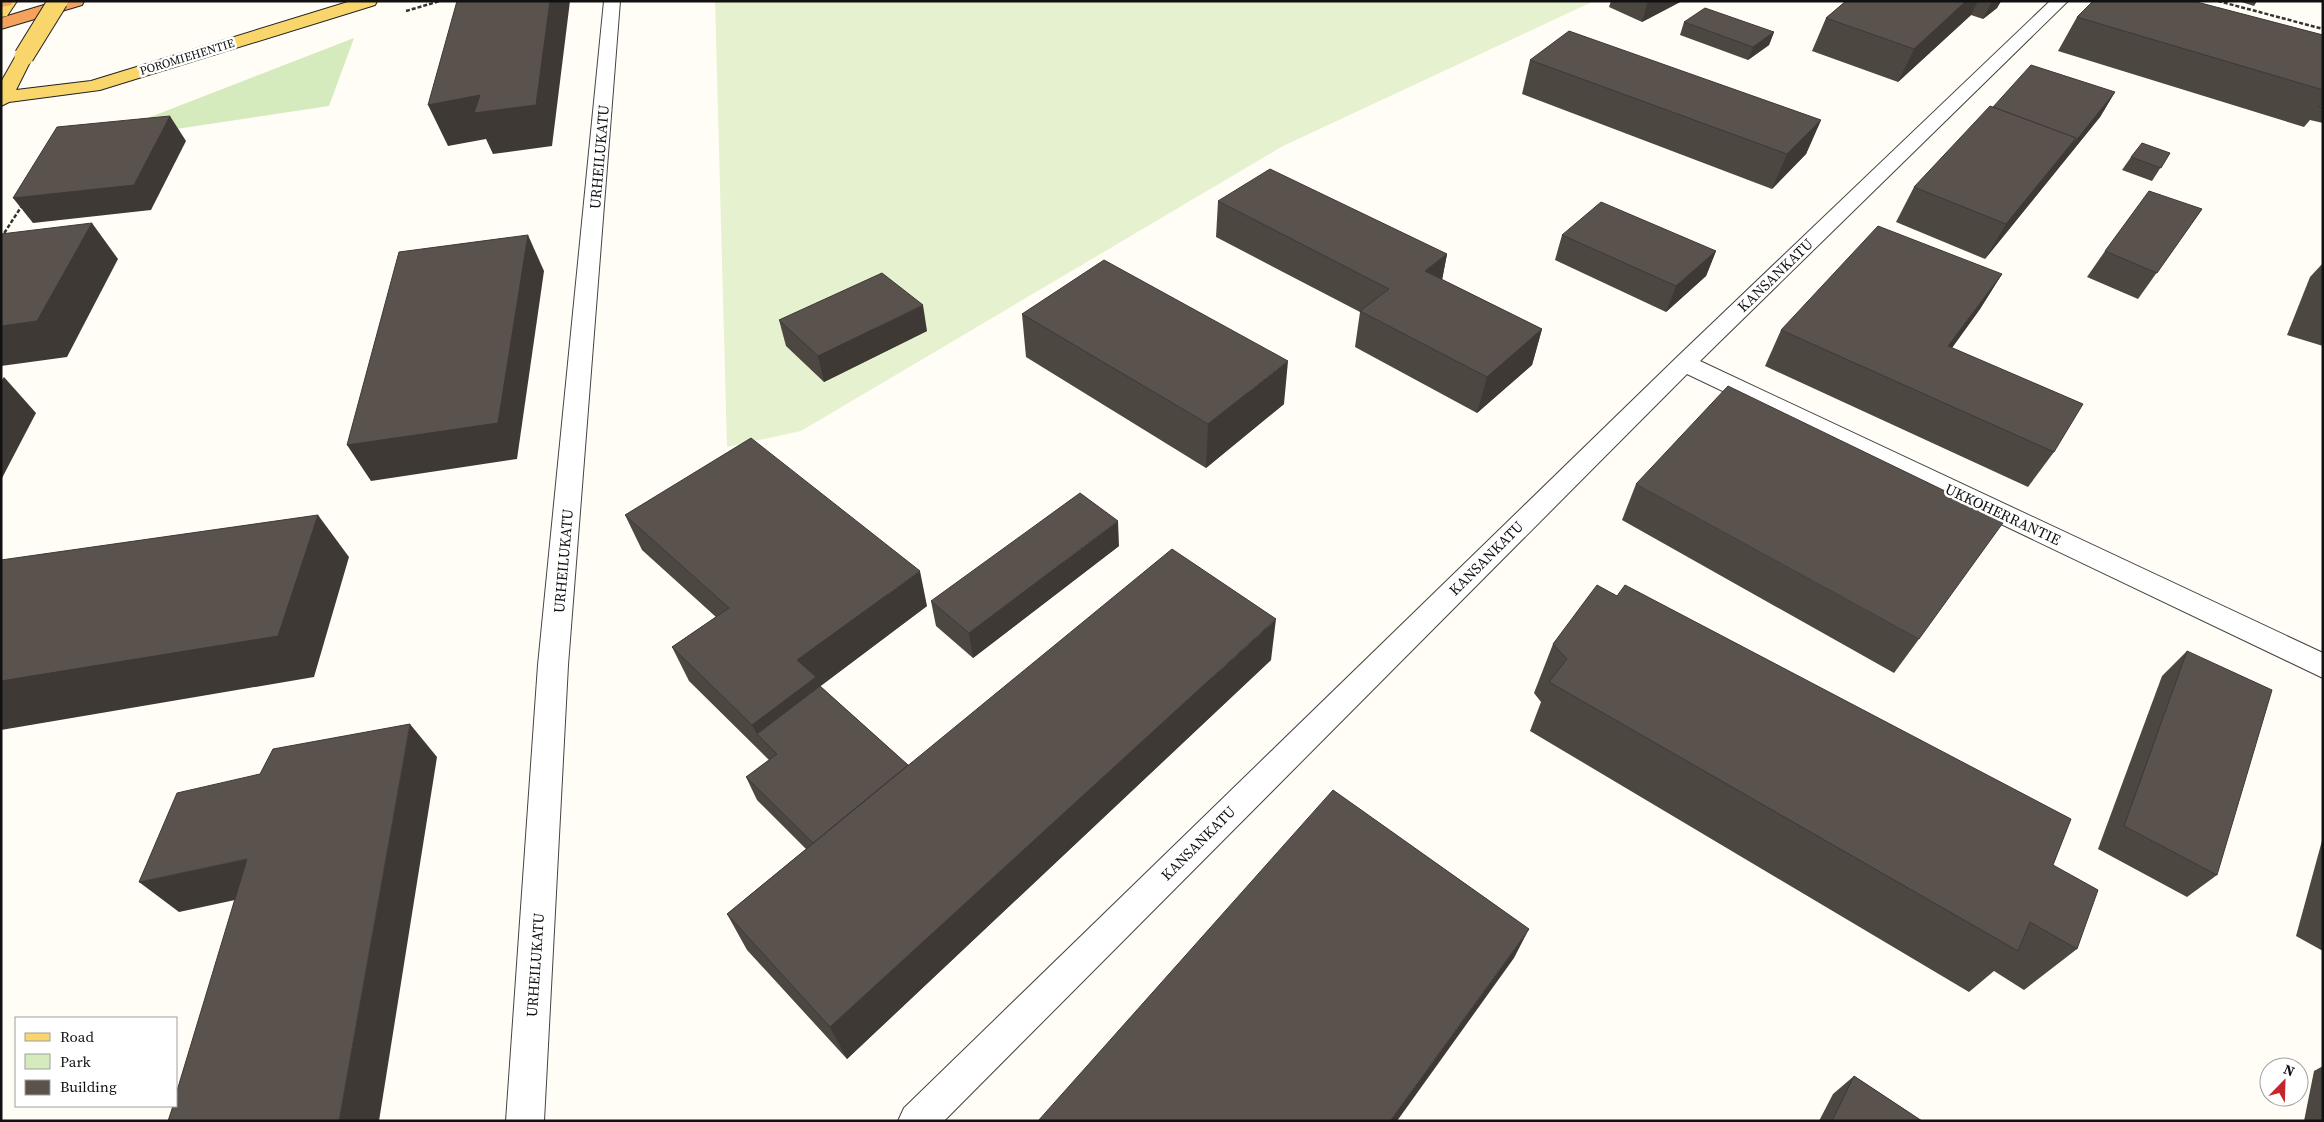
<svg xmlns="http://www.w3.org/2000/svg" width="2324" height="1122" font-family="'Source Serif 4',serif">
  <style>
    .green { fill: #d5ebbd }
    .pitch { fill: #e6f2cf }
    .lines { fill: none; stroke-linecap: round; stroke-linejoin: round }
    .minor-casing { stroke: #444; stroke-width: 2 }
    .major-casing { stroke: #222; stroke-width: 2 }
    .highway-casing { stroke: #222; stroke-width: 2 }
    .path { stroke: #333; stroke-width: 2.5; stroke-dasharray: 4 2; stroke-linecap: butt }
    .minor { fill: #fff; fill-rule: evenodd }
    .major { fill: #f9d66b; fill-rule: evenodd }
    .highway { fill: #f5a25d; fill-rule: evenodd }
    .major-bridge-casing { stroke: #222; stroke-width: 21; stroke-linecap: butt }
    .major-bridge { stroke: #f9d66b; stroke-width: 19 }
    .wall { fill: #4d4742 }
    .shaded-wall { fill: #3f3936 }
    .building { fill: #5a524d; stroke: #3f3936 }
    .labels { text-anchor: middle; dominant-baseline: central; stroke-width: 5; stroke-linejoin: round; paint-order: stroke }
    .far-street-label { font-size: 12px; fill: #111; stroke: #fff }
    .street-label { font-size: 15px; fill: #111; stroke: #fff }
  </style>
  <rect width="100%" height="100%" fill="#fffdf5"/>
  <!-- green -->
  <path class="green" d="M354 38 329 106 83 143Z"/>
  <!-- pitch -->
  <path class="pitch" d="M715 1H1594L1283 146 801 431 727 447Z"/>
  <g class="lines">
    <!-- minor casing -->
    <g class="minor-casing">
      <g id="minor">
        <path d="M604 1H620L568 665 544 1121H506L538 665Z"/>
        <path d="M2050 1H2068L1700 361 2323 653V678L1687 374 944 1121H898L904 1108 1676 358Z"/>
      </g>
    </g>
    <!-- major casing -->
    <g class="major-casing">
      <g id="major">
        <path d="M1 1H17L7 16 1 17Z"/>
        <path d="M351 1H377L375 5 100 90 9 102 1 106V82L18 52H30L33 56 16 90 91 81Z"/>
      </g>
    </g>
    <!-- highway casing -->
    <g class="highway-casing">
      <g id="highway">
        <path d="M1 1H13L11 5 1 7Z"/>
        <path d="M57 1H84L82 5 1 29V18Z"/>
      </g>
    </g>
    <!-- path -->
    <g class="path">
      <path d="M2218 1 2323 29"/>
      <path d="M406 11 440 1"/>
      <path d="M1 238 23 204"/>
    </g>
    <!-- minor -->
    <use href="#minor" class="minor"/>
    <!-- major -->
    <use href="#major" class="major"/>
    <!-- highway -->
    <use href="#highway" class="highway"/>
    <!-- major-bridge casing -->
    <g class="major-bridge-casing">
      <path id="major-bridge" d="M24 56 58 1"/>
    </g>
    <!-- major-bridge -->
    <use href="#major-bridge" class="major-bridge"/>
  </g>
  <!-- wall -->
  <g class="wall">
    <path d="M1611 1H1682L1642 22 1609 7Z"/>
    <path d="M1846 1H2001L1997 8 1983 19 1971 15 1898 82 1812 51 1826 18Z"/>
    <path d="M2238 1H2257L2254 6Z"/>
    <path d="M2077 17 2323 35V123L2310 120 2304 127 2058 51Z"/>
    <path d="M1684 22 1774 32 1769 45 1748 60 1680 35Z"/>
    <path d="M1530 60 1821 120 1806 154 1772 189 1522 94Z"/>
    <path d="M2115 92 2100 117 1985 259 1896 222 1914 187 1993 107Z"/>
    <path d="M2170 153 2152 181 2122 170 2131 157Z"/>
    <path d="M1218 201 1447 254 1442 280 1542 329 1532 365 1477 413 1355 347 1360 312 1216 237Z"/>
    <path d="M2202 209 2138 299 2087 277 2105 251Z"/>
    <path d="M1562 235 1716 251 1706 276 1666 312 1555 260Z"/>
    <path d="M2323 263V346L2287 335 2310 277Z"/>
    <path d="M2002 274 1980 309 1952 348 2054 452 2028 487 1765 366 1781 330Z"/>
    <path d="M1022 314 1284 404 1206 468 1026 357Z"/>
    <path d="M779 320 927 331 824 382 786 346Z"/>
    <path d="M1636 484 1919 639 1894 673 1622 520Z"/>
    <path d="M625 515 927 606 820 686 908 765 1271 660 847 1059 747 950 727 914 806 849 757 800 746 777 769 760 689 681 672 647 716 617 642 550Z"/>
    <path d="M1119 546 973 658 936 626 931 601Z"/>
    <path d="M1553 644 2053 865 2077 949 2024 990 1994 971 1969 992 1530 731 1541 702 1534 693Z"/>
    <path d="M2187 651 2217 875 2187 897 2098 849 2162 676Z"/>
    <path d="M2323 837V951L2296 936Z"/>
    <path d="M2323 1066V1121H2304L2314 1071Z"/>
    <path d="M1854 1076 1922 1121H1819L1833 1094Z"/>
  </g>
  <!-- shaded-wall -->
  <g class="shaded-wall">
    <path d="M550 1H570L552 146 493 154 486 139 448 146 428 105Z"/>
    <path d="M1648 1H1682L1642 22Z"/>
    <path d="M1966 1H1978L1971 15 1898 82 1914 49Z"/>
    <path d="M1992 1H2001L1997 8 1983 19Z"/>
    <path d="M1774 32 1769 45 1748 60 1753 47Z"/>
    <path d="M2115 92 2100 117 1985 259 2006 224 2076 138Z"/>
    <path d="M170 116 186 141 151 210 33 223 13 198Z"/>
    <path d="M1821 120 1806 154 1772 189 1787 154Z"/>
    <path d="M92 223 118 259 67 357 1 366V326Z"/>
    <path d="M528 235 544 271 517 459 371 481 347 445Z"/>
    <path d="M1716 251 1706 276 1666 312 1676 286Z"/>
    <path d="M1447 254 1440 290 1425 271Z"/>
    <path d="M2002 274 1980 309 1927 382 1948 346Z"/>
    <path d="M923 305 927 331 824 382 818 356Z"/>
    <path d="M1542 329 1532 365 1477 413 1487 377Z"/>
    <path d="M1288 361 1284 404 1206 468 1208 424Z"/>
    <path d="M4 377 36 413 1 480V381Z"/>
    <path d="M318 515 349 557 314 677 1 730V681Z"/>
    <path d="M1118 521 1119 546 973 658 969 633Z"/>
    <path d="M920 571 927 606 757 734 752 725 797 660Z"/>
    <path d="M1276 619 1271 660 847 1059 830 1027Z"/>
    <path d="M410 724 437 757 379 1121H339Z"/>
    <path d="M247 859 282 890 179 912 139 882Z"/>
    <path d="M1529 929 1514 958 1397 1121H1390Z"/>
  </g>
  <!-- building -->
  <g class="building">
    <path d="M457 1H550L536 105 474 113 480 95 428 105Z"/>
    <path d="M1846 1H1966L1914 49 1826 18Z"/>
    <path d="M2093 1H2193L2323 35V90L2077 17Z"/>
    <path d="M1705 8 1774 32 1753 47 1684 22Z"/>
    <path d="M1569 31 1821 120 1787 154 1530 60Z"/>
    <path d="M2031 65 2115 92 2070 148 2076 138 1993 107Z"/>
    <path d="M2323 102V108L2319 107Z"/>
    <path d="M1990 106 2076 138 2006 224 1914 187Z"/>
    <path d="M170 116 134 185 13 198 57 127Z"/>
    <path d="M2142 143 2170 153 2161 168 2131 157Z"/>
    <path d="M1270 169 1447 254 1425 271 1542 329 1487 377 1360 311 1389 289 1218 201Z"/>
    <path d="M2149 191 2202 209 2157 273 2105 251Z"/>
    <path d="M1601 202 1716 251 1676 286 1562 235Z"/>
    <path d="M92 223 37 321 1 326V234Z"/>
    <path d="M1878 226 2002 274 1948 346 2083 404 2054 452 1781 330Z"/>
    <path d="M528 235 498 423 347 445 399 252Z"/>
    <path d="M1104 260 1288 361 1208 424 1022 314Z"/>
    <path d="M882 273 923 305 818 356 779 320Z"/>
    <path d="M1728 386 2005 520 1919 639 1636 484Z"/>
    <path d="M751 438 920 571 797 660 816 677 752 725 672 647 729 608 625 515Z"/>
    <path d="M1080 493 1118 521 969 633 931 601Z"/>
    <path d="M318 515 278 636 1 681V560Z"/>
    <path d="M1172 549 1276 619 830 1027 727 914Z"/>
    <path d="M1597 585 1617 596 1625 585 2071 819 2053 865 2098 890 2077 949 2030 922 2018 951 1549 682 1567 659 1553 644Z"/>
    <path d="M2187 651 2272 690 2217 875 2124 826Z"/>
    <path d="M820 686 908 765 813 843 746 777 777 754 757 734Z"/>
    <path d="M410 724 339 1121H168L173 1106H176V1094L247 859 139 882 177 793 260 774 273 749Z"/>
    <path d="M1333 790 1529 929 1390 1121H1038Z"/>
    <path d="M1854 1076 1922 1121H1832Z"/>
  </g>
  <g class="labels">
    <!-- far-street labels -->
    <g class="far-street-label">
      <text transform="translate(187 57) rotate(-17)">POROMIEHENTIE</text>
    </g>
    <!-- street labels -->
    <g class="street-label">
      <text transform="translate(599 157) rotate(-85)">URHEILUKATU</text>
      <text transform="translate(1775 275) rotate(-44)">KANSANKATU</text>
      <text transform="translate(2003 514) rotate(25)">UKKOHERRANTIE</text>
      <text transform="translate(1486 558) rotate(-45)">KANSANKATU</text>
      <text transform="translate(563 561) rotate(-85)">URHEILUKATU</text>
      <text transform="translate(1198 843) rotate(-45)">KANSANKATU</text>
      <text transform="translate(535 965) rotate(-86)">URHEILUKATU</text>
    </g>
  </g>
  <!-- border -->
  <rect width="2324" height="1122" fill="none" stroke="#111111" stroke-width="5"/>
  <!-- legend -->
  <rect x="15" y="1017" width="162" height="90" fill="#ffffff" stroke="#a0a0a0"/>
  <rect x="25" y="1033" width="25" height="8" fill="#f9d66b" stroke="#a0a0a0"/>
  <text x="60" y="1042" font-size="15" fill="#111111">Road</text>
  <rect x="25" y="1054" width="25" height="15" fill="#d5ebbd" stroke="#a0a0a0"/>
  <text x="60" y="1067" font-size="15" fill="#111111">Park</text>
  <rect x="25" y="1080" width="25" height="15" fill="#5a524d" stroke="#a0a0a0"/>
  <text x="60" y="1092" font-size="15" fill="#111111">Building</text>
  <!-- north arrow -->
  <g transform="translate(2284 1082) rotate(23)"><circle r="24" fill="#ffffff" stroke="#a0a0a0"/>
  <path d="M0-4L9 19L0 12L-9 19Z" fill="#c4262e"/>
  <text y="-8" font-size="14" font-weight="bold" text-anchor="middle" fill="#111111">N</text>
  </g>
</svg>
